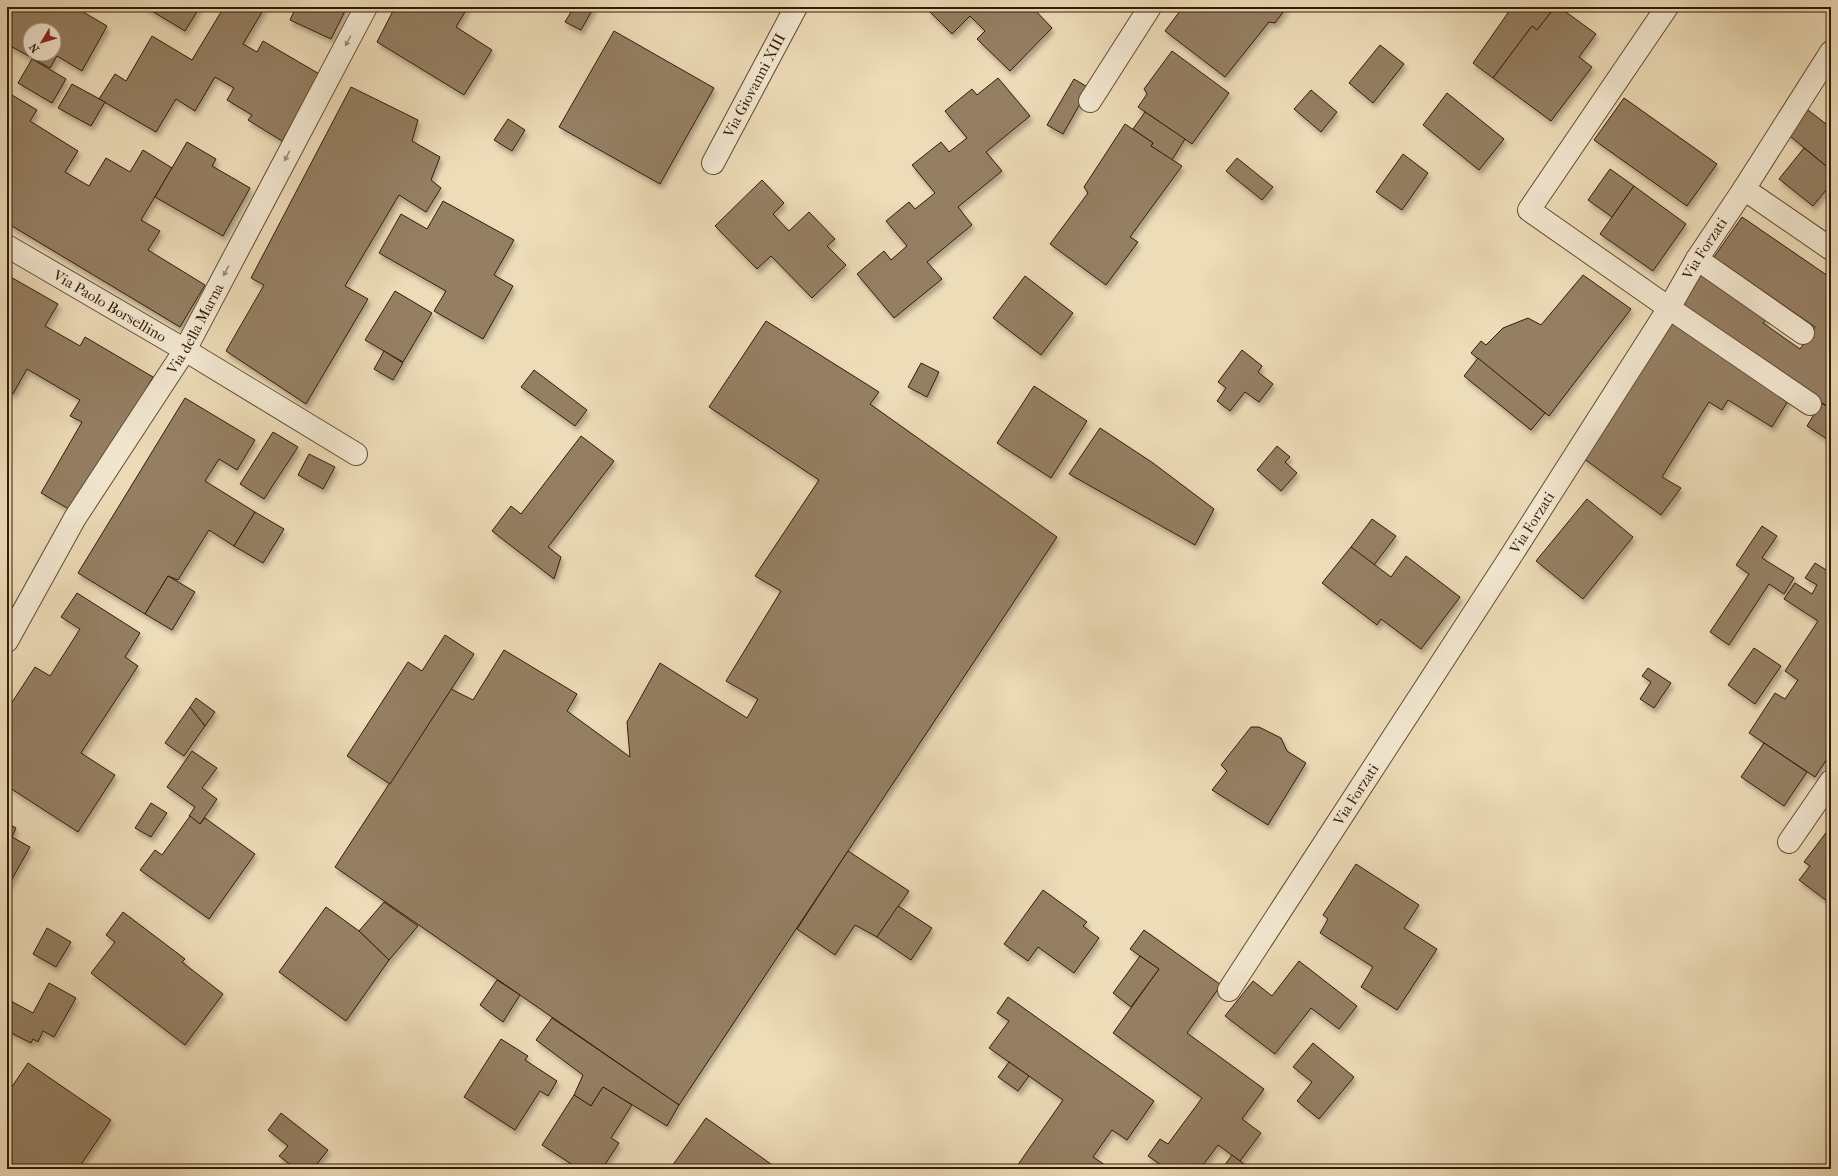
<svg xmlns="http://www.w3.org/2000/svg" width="1838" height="1176" font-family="'IM FELL French Canon',serif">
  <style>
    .building { fill: #957f63; stroke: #351b06; fill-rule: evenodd; filter: url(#shadow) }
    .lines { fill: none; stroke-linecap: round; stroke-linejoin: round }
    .minor-casing { stroke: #634b32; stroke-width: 24 }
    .minor { stroke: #f3e8d1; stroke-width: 22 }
    .oneway { fill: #9e8c76 }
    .labels { text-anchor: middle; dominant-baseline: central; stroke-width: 4; stroke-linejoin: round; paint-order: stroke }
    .street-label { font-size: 15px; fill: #351b06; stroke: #f3e8d1 }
  </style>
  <defs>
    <filter id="shadow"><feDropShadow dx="2.5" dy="4.5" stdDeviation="2" flood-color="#0004"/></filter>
  </defs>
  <rect width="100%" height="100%" fill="#eddcb8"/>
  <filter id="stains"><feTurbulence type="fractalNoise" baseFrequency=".005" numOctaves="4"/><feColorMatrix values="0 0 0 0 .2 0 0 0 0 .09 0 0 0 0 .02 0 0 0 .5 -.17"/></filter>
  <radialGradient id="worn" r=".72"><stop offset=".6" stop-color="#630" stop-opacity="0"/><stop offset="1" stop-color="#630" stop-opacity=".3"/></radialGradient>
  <!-- building -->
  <g class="building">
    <path d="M8 7H80L78 9 107 26 82 71 57 56 50 68 7 44ZM30 30H54V54H30Z"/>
    <path d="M145 7H200L185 31Z"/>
    <path d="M224 7H265L243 44 257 52 263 41 321 75 282 141 248 120 252 115 227 100 234 88 215 77 195 111 176 99 156 132 99 99 115 74 126 81 152 36 192 60Z"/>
    <path d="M296 7H347L331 39 290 20Z"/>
    <path d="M395 7H468L456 27 492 50 464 95 377 42Z"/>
    <path d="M574 7H594L581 30 565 22Z"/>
    <path d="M931 7H1032L1052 28 1010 71 977 39 985 31 970 16 952 34 928 10Z"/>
    <path d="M1183 7H1287L1275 23 1269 22 1225 77 1165 31Z"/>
    <path d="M1512 7H1546L1552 11 1537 30 1532 26 1493 78 1473 63Z"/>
    <path d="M1555 7H1559L1596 34 1579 57 1592 67 1551 121 1493 78 1532 26 1537 30Z"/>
    <path d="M614 31 714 88 660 184 559 127Z"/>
    <path d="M1380 45 1404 64 1373 103 1349 83Z"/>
    <path d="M1172 51 1229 93 1192 144 1138 107 1147 94 1144 89Z"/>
    <path d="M32 59 66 79 52 103 18 83Z"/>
    <path d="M998 78 1030 116 986 152 1002 171 958 207 972 225 927 262 942 279 894 318 857 274 884 251 891 260 907 246 886 221 909 202 915 209 935 193 912 165 941 142 949 152 967 138 945 111 972 89 977 95Z"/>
    <path d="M1074 79 1089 88 1063 134 1047 125Z"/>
    <path d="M72 84 105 102 91 126 58 108Z"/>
    <path d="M351 87 418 120 412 141 440 157 431 180 441 188 426 212 399 195 345 286 368 299 306 404 226 351 264 285 251 278Z"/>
    <path d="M1311 90 1337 112 1321 132 1294 109Z"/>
    <path d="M7 92 37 110 30 121 78 151 65 172 89 186 106 158 130 172 143 150 172 168 141 220 160 231 148 250 205 285 180 327 7 223Z"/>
    <path d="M1447 93 1504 139 1479 170 1423 125Z"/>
    <path d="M1624 98 1717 164 1687 206 1594 140Z"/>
    <path d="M1804 107 1826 124 1831 118V170L1785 132Z"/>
    <path d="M1145 112 1185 139 1172 160 1151 146 1153 143 1133 129Z"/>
    <path d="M508 119 525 130 512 151 494 140Z"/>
    <path d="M1125 124 1153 143 1151 146 1182 166 1130 237 1138 242 1106 285 1050 244 1088 193 1084 187Z"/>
    <path d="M187 142 216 159 212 166 250 188 223 236 155 197Z"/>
    <path d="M1804 148 1831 170V184L1813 206 1779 179Z"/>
    <path d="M1403 154 1428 173 1402 210 1376 192Z"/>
    <path d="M1237 158 1273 187 1262 200 1226 171Z"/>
    <path d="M1610 169 1634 186 1612 217 1588 200Z"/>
    <path d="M762 180 784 203 773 214 789 231 809 212 835 239 827 246 846 265 812 298 771 256 757 269 715 226Z"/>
    <path d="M1634 186 1686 224 1653 271 1600 234Z"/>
    <path d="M443 201 514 240 494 275 513 286 483 339 434 311 446 291 379 253 401 214 427 229Z"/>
    <path d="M1742 217 1831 278V409L1678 301 1701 268 1769 315 1763 323 1800 349 1815 327 1714 257Z"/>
    <path d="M7 275 58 304 45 326 80 346 85 337 153 377 74 512 41 493 82 422 70 416 80 400 27 369 13 394 7 390Z"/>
    <path d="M1583 275 1631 309 1549 416 1471 353 1481 341 1486 345 1503 328 1528 318 1541 325Z"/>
    <path d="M1025 276 1073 313 1041 355 993 318Z"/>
    <path d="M395 291 432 313 403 362 365 340Z"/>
    <path d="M1669 320 1791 396 1772 427 1728 400 1722 410 1709 402 1662 477 1681 488 1661 515 1583 458Z"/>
    <path d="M766 321 879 392 870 404 1057 537 679 1105 335 867 451 689 473 700 504 650 577 694 567 711 630 757 627 722 660 663 747 718 758 699 726 681 781 591 755 576 819 480 709 407Z"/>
    <path d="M1242 350 1262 366 1258 372 1273 384 1259 402 1245 392 1230 411 1217 401 1226 388 1218 382Z"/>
    <path d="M384 351 403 363 393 380 374 369Z"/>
    <path d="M1478 358 1545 413 1531 430 1464 376Z"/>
    <path d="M921 363 939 372 927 397 908 387Z"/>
    <path d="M534 370 587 410 575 426 521 387Z"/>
    <path d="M1034 386 1087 421 1051 478 997 443Z"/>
    <path d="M185 398 255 440 237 470 219 459 205 481 255 512 234 546 209 530 178 580 168 576 145 614 78 573Z"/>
    <path d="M1821 403 1831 409 1830 441 1807 426Z"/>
    <path d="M1100 428 1153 463 1214 509 1195 545 1069 474Z"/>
    <path d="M273 432 298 447 264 499 240 484Z"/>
    <path d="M581 436 614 461 548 547 561 557 554 579 492 531 511 506 521 514Z"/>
    <path d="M1277 446 1290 457 1285 462 1297 473 1281 491 1257 470Z"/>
    <path d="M309 454 335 467 323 489 298 475Z"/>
    <path d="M1587 499 1633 537 1583 599 1536 561Z"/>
    <path d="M255 512 284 529 263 563 234 546Z"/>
    <path d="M1372 519 1396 536 1374 565 1351 547Z"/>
    <path d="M1762 526 1777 536 1762 558 1794 578 1784 594 1769 584 1729 645 1710 632 1749 574 1736 565Z"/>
    <path d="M1351 547 1391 577 1406 556 1460 597 1421 649 1381 619 1377 625 1322 583Z"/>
    <path d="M1815 563 1831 573V753L1815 777 1749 733 1775 693 1785 699 1798 680 1785 671 1818 621 1784 599 1795 583 1812 594 1817 585 1805 578Z"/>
    <path d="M168 576 195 592 172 630 145 614Z"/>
    <path d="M77 593 140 633 125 657 138 666 81 753 115 775 78 832 7 786V710L35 667 50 676 80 629 61 617Z"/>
    <path d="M445 635 474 654 390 784 347 756 408 662 422 671Z"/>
    <path d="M1754 648 1781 666 1755 704 1728 685Z"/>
    <path d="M1648 668 1671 683 1654 708 1640 699 1651 682 1642 676Z"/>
    <path d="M196 698 215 712 205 726 190 707Z"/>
    <path d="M190 707 205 726 184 756 165 743Z"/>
    <path d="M1251 727H1259L1281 738 1287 751 1306 763 1268 825 1212 790 1227 771 1221 765Z"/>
    <path d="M1764 743 1807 772 1784 806 1741 777Z"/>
    <path d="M192 751 217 768 202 788 217 799 200 824 189 816 195 807 167 787Z"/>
    <path d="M151 803 167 813 151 837 135 828Z"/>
    <path d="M190 816 200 824 205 818 255 854 209 919 140 870 155 850 162 855Z"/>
    <path d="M7 823 16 828 12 837 30 847 7 888Z"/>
    <path d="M1831 826V904L1799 880 1810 866 1804 862Z"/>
    <path d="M848 851 909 891 877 937 855 925 835 955 797 929Z"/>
    <path d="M1356 864 1419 905 1404 928 1437 949 1397 1010 1361 987 1373 967 1320 933 1328 919 1323 915Z"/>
    <path d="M1043 890 1087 922 1083 926 1099 938 1074 973 1038 947 1028 961 1004 944Z"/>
    <path d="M384 902 418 926 389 960 359 931Z"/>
    <path d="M898 906 932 928 911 960 877 937Z"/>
    <path d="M326 907 359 931 389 960 346 1021 279 972Z"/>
    <path d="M123 912 185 959 182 962 223 994 185 1045 91 973 115 942 106 935Z"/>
    <path d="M47 928 71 942 56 967 33 954Z"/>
    <path d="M1144 930 1221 985 1187 1033 1264 1089 1242 1119 1261 1133 1240 1161 1218 1145 1200 1169H1167L1148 1156 1160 1139 1168 1144 1202 1098 1113 1033 1159 969 1130 949Z"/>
    <path d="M1140 956 1159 969 1131 1007 1113 993Z"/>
    <path d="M1299 961 1357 1006 1339 1029 1311 1008 1275 1054 1225 1016 1253 981 1272 996Z"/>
    <path d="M497 980 520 995 503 1022 480 1005Z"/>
    <path d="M49 983 76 998 54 1037 43 1031 38 1042 33 1039 31 1043 7 1031V999L33 1013Z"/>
    <path d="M1008 997 1154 1101 1127 1140 1112 1130 1093 1157 1111 1169H1015L1063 1100 989 1048 1009 1021 997 1013Z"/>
    <path d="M552 1018 679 1105 667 1126 603 1087 591 1106 574 1095 583 1075 536 1040Z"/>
    <path d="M501 1039 528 1056 525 1060 557 1081 548 1096 540 1091 515 1130 464 1097Z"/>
    <path d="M1313 1043 1354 1077 1319 1119 1297 1101 1312 1082 1293 1067Z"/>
    <path d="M1009 1062 1029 1076 1018 1091 998 1077Z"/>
    <path d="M28 1063 111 1120 78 1169H7V1094Z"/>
    <path d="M603 1087 632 1105 611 1138 619 1143 602 1169H579L542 1145 574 1095 591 1106Z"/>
    <path d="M281 1113 328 1150 313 1169H296L279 1156 288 1146 268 1130Z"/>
    <path d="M706 1118 778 1169H670Z"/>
    <path d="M1232 1155 1240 1161 1251 1169H1222Z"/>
  </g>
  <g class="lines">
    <!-- minor casing -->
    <g class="minor-casing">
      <g id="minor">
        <path d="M1667 7 1529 210 1669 308 1810 404"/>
        <path d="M1090 101 1150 7"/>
        <path id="s1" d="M713 163 796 7"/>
        <path d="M1744 189 1831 249"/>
        <path id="s2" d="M7 246 185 350 356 454"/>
        <path d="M1697 259 1803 333"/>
        <path id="s3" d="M7 641 75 518 185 350 366 7"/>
        <path d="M1789 842 1831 781"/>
        <path id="s4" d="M1229 990 1507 562 1669 308 1697 259 1744 189 1831 52"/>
      </g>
    </g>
    <!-- minor -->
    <use href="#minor" class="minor"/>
  </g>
  <!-- one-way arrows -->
  <defs><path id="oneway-solid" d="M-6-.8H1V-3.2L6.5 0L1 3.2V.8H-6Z"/></defs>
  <g class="oneway">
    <use href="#oneway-solid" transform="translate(348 41) rotate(118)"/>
    <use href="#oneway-solid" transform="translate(287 156) rotate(118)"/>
    <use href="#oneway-solid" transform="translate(226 271) rotate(118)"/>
  </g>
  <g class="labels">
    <!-- street labels -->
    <g class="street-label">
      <text stroke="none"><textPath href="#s1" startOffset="88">Via Giovanni XIII</textPath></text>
      <text stroke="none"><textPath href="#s4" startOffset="881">Via Forzati</textPath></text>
      <text stroke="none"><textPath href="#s2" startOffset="119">Via Paolo Borsellino</textPath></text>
      <text stroke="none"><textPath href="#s3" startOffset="365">Via della Marna</textPath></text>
      <text stroke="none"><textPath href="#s4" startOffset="557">Via Forzati</textPath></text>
      <text stroke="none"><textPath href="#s4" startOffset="233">Via Forzati</textPath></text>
    </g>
  </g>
  <!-- margin -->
  <rect width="1838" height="1176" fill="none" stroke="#eddcb8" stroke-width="24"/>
  <rect x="8" y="8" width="1822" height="1160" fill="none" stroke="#351b06" stroke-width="2"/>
  <rect x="12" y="12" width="1814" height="1152" fill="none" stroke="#351b06"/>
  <!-- north arrow -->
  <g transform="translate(42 42) rotate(232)"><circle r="19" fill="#f3e8d1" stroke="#a79680"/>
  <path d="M0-3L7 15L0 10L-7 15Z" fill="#8f2418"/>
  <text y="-6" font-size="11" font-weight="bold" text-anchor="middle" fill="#351b06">N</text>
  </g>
  <rect width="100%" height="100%" filter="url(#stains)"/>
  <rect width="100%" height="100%" fill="url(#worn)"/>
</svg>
